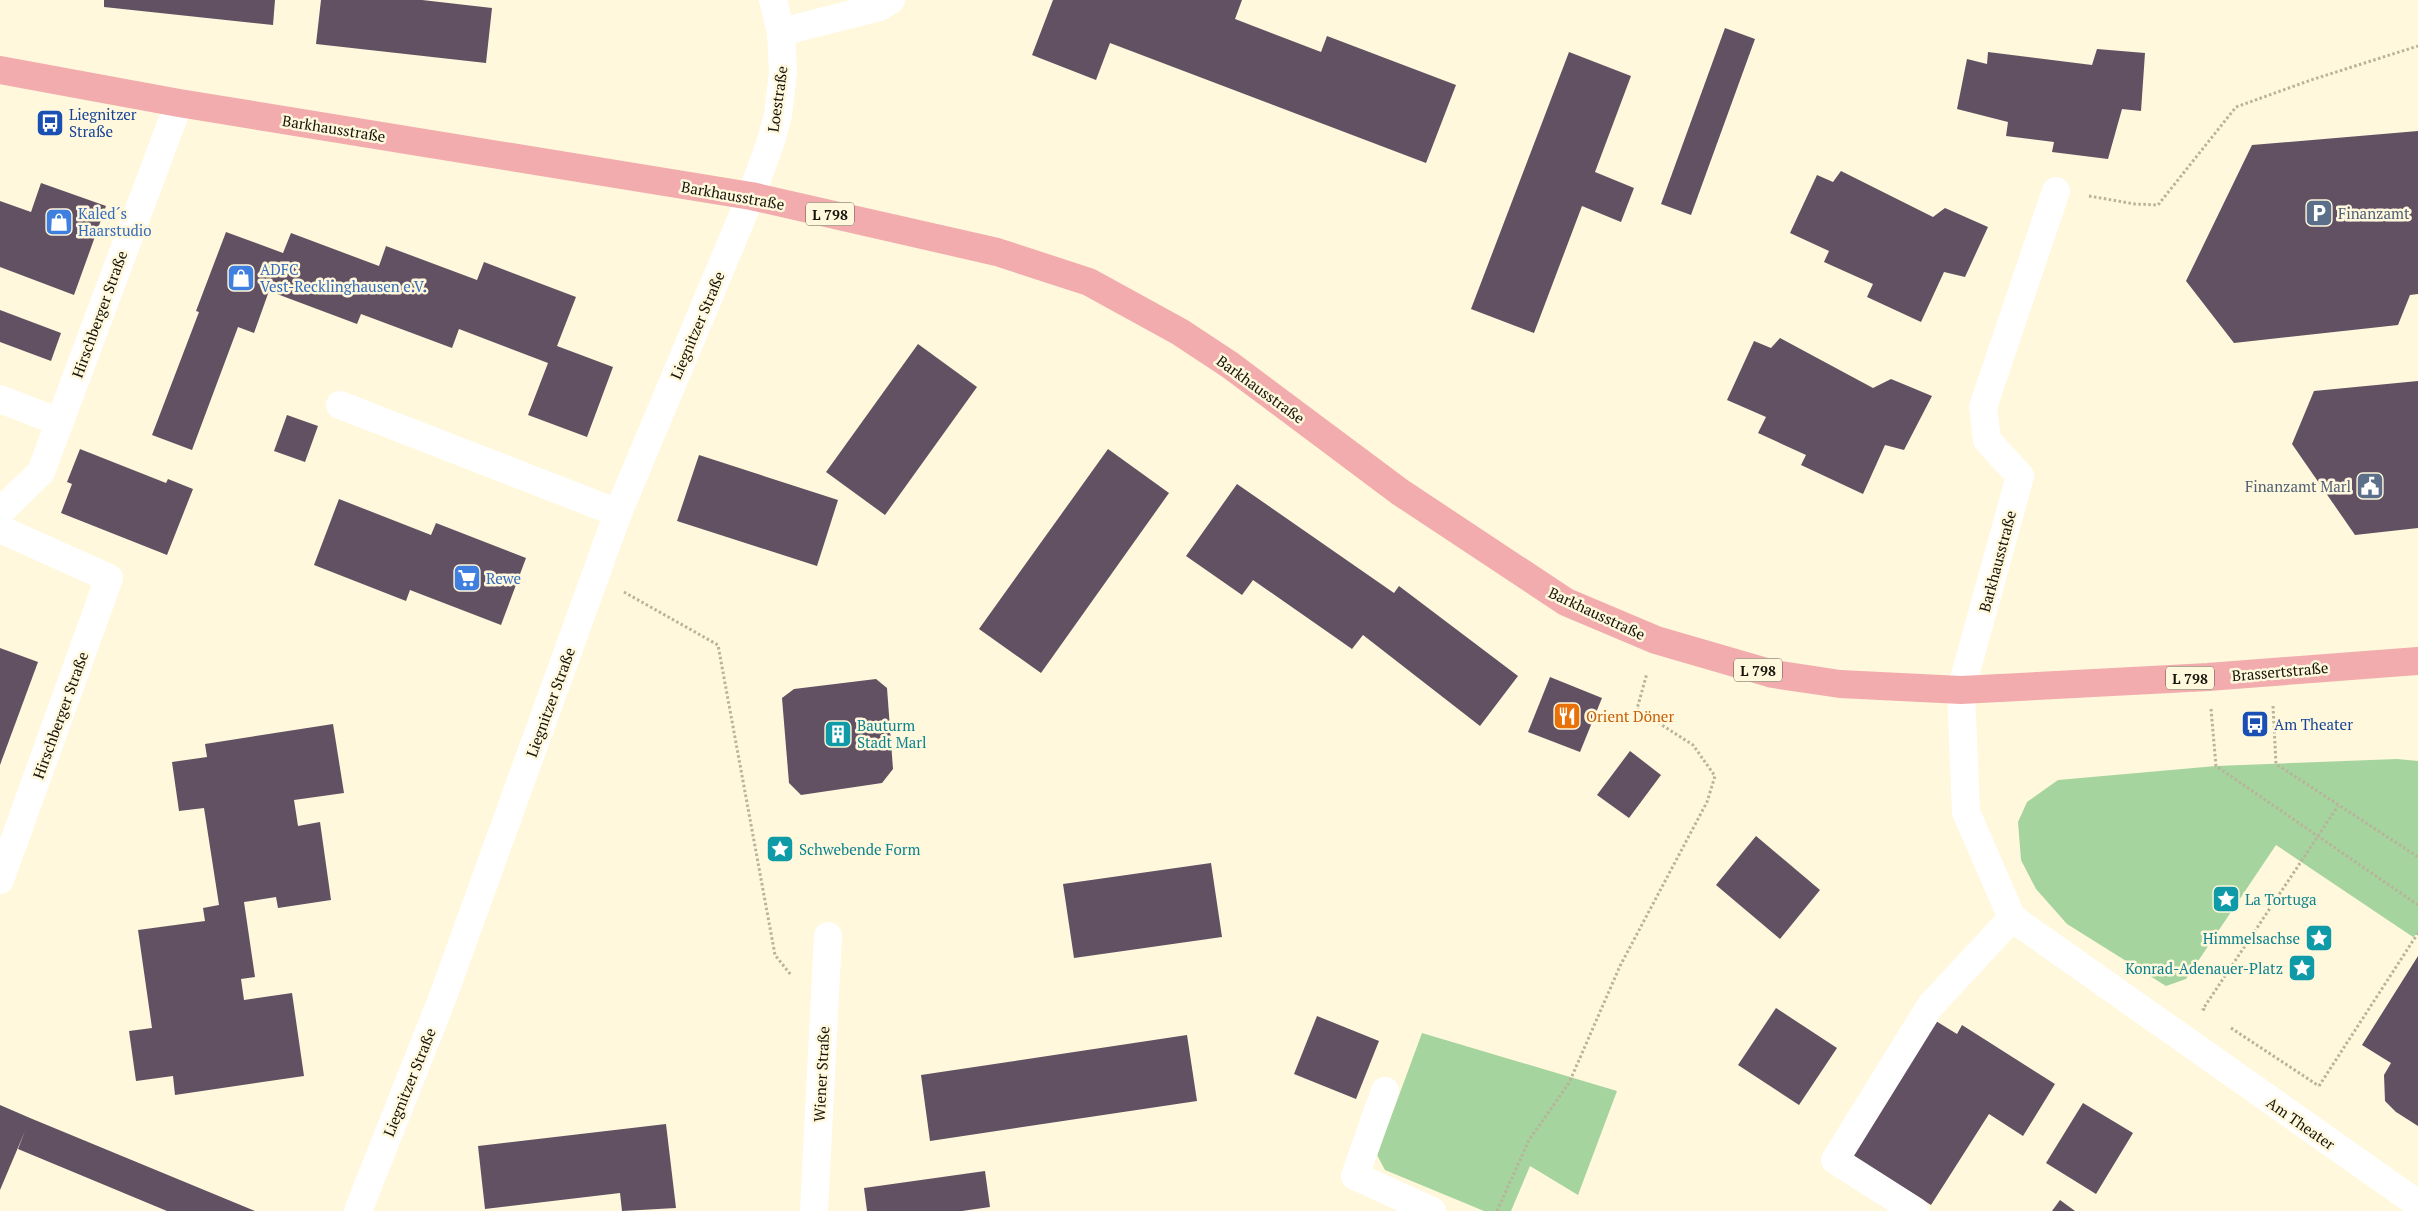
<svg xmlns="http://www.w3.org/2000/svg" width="2418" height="1211" font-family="'PT Serif',serif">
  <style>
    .green { fill: #a5d49e }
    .building { fill: #625163 }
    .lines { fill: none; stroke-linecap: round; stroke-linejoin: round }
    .path { stroke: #b9b39c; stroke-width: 3; stroke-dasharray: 2.5 2.5; stroke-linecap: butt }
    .minor { stroke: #fff; stroke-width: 28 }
    .major { stroke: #f3acad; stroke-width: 28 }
    .labels { text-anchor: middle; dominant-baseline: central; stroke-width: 5; stroke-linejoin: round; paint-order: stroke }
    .shield { fill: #fff8dc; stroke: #5c5848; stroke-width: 1 }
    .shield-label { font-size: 14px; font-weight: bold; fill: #161309 }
    .street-label { font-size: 15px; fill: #161309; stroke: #fff8dc }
    .transit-label { font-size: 15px; fill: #164399; stroke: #fff8dc; text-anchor: start }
    .shop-label { font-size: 15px; fill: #366cbe; stroke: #fff8dc; text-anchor: start }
    .service-label { font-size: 15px; fill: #4e5e75; stroke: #fff8dc; text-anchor: start }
    .food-label { font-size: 15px; fill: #c56008; stroke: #fff8dc; text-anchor: start }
    .culture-label { font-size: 15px; fill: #0d838f; stroke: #fff8dc; text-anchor: start }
  </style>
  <rect width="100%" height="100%" fill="#fff8dc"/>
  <!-- green -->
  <g class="green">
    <path d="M2397 759 2418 761V933L2413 937 2276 845 2186 979 2166 986 2067 924 2036 889 2021 860 2018 822 2027 802 2058 780 2216 766Z"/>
    <path d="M1422 1033 1617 1091 1578 1195 1530 1166 1511 1211H1484L1385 1170 1377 1155Z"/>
  </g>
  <!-- building -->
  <g class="building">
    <path d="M104 0H275L273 25 104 7Z"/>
    <path d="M321 0H422L492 8 486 63 316 44Z"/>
    <path d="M1053 0H1242L1235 19 1321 52 1327 36 1456 85 1426 163 1110 43 1096 80 1032 55Z"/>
    <path d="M1725 28 1755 39 1691 215 1661 204Z"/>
    <path d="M2097 49 2145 53 2141 111 2122 109 2108 159 2052 152 2054 142 2006 136 2008 122 1957 109 1967 59 1987 64 1988 52 2092 65Z"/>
    <path d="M1569 52 1631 76 1595 172 1634 188 1621 222 1582 206 1534 333 1471 309Z"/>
    <path d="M2418 131V294L2410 295 2398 325 2234 343 2186 281 2252 145Z"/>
    <path d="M1841 171 1933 217 1945 208 1988 227 1965 277 1944 272 1921 322 1867 297 1873 284 1824 262 1829 251 1790 233 1817 175 1833 182Z"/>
    <path d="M41 183 106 206 74 295 0 267V201L31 212Z"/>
    <path d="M226 232 283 253 291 233 379 266 386 246 477 280 484 262 576 297 557 346 613 367 587 437 528 415 548 363 459 329 452 348 361 314 357 324 269 291 254 333 238 327 192 450 152 435 199 312 196 311Z"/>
    <path d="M0 310 61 333 51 361 0 342Z"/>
    <path d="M1780 338 1873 388 1891 379 1932 396 1904 450 1885 445 1863 494 1801 465 1806 455 1758 433 1766 417 1727 400 1754 341 1771 348Z"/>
    <path d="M918 344 977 387 885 515 826 472Z"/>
    <path d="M2418 381V528L2355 535 2292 444 2314 391Z"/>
    <path d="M287 415 318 426 305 462 274 451Z"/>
    <path d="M80 449 166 483 168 479 193 489 167 555 61 513 72 484 67 482Z"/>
    <path d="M1108 449 1169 493 1041 673 979 629Z"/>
    <path d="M699 455 838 500 817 566 677 521Z"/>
    <path d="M1237 484 1394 593 1399 586 1518 676 1480 726 1363 635 1352 649 1253 580 1242 595 1186 556Z"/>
    <path d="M339 499 431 535 436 523 526 558 501 625 410 590 406 601 314 565Z"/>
    <path d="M0 648 38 662 0 765Z"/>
    <path d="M1550 677 1602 698 1580 752 1528 732Z"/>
    <path d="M876 679 887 688 893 769 882 783 801 795 789 783 782 698 794 689Z"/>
    <path d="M333 724 344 793 294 800 298 826 320 822 331 900 278 908 276 897 244 902 255 977 241 979 244 1000 292 993 304 1076 175 1095 173 1076 136 1081 129 1031 152 1028 138 930 205 921 203 908 219 905 204 808 179 811 172 762 207 757 205 744Z"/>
    <path d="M1630 751 1661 775 1629 818 1597 795Z"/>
    <path d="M1756 836 1820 890 1780 939 1716 885Z"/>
    <path d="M1211 863 1222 937 1074 958 1063 884Z"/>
    <path d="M2418 956V1126L2396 1112 2385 1101 2384 1075 2391 1063 2362 1045Z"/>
    <path d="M1776 1008 1837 1048 1799 1105 1738 1065Z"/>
    <path d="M1317 1016 1379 1041 1356 1099 1294 1074Z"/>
    <path d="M1931 1018 1957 1034 1962 1025 2055 1084 2023 1136 1989 1114 1931 1205 1847 1152Z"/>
    <path d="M1187 1035 1197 1101 930 1141 921 1075Z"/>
    <path d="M2083 1103 2133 1133 2096 1194 2046 1163Z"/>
    <path d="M0 1105 30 1118 255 1211H167L18 1149 25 1131 0 1190Z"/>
    <path d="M666 1124 676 1208 622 1211 620 1193 485 1209 478 1146Z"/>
    <path d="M985 1171 990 1207 962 1211H867L864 1188Z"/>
    <path d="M2060 1200 2075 1211H2052Z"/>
  </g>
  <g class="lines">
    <!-- path -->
    <g class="path">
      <path d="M2089 196 2135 204 2158 205 2236 107 2311 80 2418 46"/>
      <path d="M624 592 718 645 775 955 791 975"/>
      <path d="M2273 706 2276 764 2418 857"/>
      <path d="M2211 709 2216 766 2418 905"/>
      <path d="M2205 1010 2203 1009 2338 806"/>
      <path d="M2231 1028 2319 1086"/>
      <path d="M2319 1086 2418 933"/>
      <path d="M1497 1211 1529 1140 1569 1083 1620 966 1707 802 1715 776 1693 745 1637 709 1647 673"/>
    </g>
    <!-- minor -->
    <g class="minor">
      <path d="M781 32 880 7 891 0"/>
      <path d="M2056 191 1983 407 1987 440 2020 476 1961 690 1966 812 2012 918 2418 1204"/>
      <path d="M0 399 59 422"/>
      <path d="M340 405 618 513"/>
      <path d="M0 512 41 472 179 103"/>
      <path d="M0 529 109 578 0 880"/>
      <path d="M1385 1091 1355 1176 1432 1211"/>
      <path d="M358 1211 442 999 618 513 751 196 771 141 778 115 783 72 781 32 773 0"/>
      <path d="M814 1211 828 936"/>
      <path d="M1915 1211 1835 1160 1931 1005 2012 918"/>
    </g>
    <!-- major -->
    <path class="major" d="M0 70 179 103 751 196 997 252 1089 282 1180 332 1230 365 1400 492 1566 602 1656 640 1773 674 1840 684 1961 690 2208 677 2418 661"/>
  </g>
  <!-- icons -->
  <defs>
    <g id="bus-square" transform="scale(1.4375)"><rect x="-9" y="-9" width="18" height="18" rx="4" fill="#1a4fb4" stroke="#fff8dc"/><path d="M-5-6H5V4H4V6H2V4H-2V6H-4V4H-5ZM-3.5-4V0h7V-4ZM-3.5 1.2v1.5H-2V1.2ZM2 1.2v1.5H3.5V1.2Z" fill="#fff"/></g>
    <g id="parking-square" transform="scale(1.4375)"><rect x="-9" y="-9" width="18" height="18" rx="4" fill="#5c6f8a" stroke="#fff8dc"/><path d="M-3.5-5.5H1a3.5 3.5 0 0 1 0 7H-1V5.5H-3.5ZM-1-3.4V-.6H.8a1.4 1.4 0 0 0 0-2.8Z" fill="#fff"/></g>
    <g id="shop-square" transform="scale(1.4375)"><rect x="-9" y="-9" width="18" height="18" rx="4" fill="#3f7fe0" stroke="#fff8dc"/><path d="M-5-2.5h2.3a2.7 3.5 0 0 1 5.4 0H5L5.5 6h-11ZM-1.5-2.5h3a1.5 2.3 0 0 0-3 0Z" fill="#fff"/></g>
    <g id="civic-square" transform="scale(1.4375)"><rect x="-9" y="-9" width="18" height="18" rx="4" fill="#5c6f8a" stroke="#fff8dc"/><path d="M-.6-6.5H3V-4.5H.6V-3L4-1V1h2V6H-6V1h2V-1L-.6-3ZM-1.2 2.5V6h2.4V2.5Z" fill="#fff"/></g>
    <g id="supermarket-square" transform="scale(1.4375)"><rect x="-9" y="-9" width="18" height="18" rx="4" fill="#3f7fe0" stroke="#fff8dc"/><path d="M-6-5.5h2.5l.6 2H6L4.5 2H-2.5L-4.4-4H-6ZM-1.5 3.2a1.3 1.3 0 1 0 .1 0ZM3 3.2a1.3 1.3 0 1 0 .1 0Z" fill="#fff"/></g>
    <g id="restaurant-square" transform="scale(1.4375)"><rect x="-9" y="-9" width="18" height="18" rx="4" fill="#e8710a" stroke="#fff8dc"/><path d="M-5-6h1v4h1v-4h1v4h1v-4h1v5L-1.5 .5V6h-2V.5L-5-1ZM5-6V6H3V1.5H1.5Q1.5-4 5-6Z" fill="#fff"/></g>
    <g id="building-square" transform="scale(1.4375)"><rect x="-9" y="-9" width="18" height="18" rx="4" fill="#0f9aa8" stroke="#fff8dc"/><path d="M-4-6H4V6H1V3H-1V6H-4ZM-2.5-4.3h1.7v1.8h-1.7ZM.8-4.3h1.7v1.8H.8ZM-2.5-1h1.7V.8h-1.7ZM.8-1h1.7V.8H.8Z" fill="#fff"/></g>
    <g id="sight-square" transform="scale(1.4375)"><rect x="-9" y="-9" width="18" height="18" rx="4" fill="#0f9aa8" stroke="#fff8dc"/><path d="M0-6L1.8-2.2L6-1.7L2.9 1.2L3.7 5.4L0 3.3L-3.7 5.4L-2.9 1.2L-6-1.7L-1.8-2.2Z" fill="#fff"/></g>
  </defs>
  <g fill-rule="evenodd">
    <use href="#bus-square" x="50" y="123"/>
    <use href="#parking-square" x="2319" y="213"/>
    <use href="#shop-square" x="59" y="222"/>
    <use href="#shop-square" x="241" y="278"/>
    <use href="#civic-square" x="2370" y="486"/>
    <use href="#supermarket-square" x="467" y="578"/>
    <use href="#restaurant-square" x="1567" y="716"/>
    <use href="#bus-square" x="2255" y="724"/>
    <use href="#building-square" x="838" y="734"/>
    <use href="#sight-square" x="780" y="849"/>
    <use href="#sight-square" x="2226" y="899"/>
    <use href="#sight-square" x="2319" y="938"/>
    <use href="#sight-square" x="2302" y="968"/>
  </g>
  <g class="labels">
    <!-- shield labels -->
    <g class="shield">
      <rect x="806" y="202.5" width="48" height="23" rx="4"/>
      <rect x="1734" y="658.5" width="48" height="23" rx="4"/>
      <rect x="2166" y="666.5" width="48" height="23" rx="4"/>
    </g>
    <g class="shield-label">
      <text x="830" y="214">L 798</text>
      <text x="1758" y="670">L 798</text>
      <text x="2190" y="678">L 798</text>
    </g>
    <!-- street labels -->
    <g class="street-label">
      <text transform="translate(777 99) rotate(-82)">Loestraße</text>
      <text transform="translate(334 128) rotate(9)">Barkhausstraße</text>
      <text transform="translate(733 195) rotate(10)">Barkhausstraße</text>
      <text transform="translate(99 314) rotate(-70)">Hirschberger Straße</text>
      <text transform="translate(697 325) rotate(-67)">Liegnitzer Straße</text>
      <text transform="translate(1261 389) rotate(36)">Barkhausstraße</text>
      <text transform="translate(1997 561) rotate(-75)">Barkhausstraße</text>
      <text transform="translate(1597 613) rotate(25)">Barkhausstraße</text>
      <text transform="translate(2280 671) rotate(-5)">Brassertstraße</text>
      <text transform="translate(550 702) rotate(-70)">Liegnitzer Straße</text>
      <text transform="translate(60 715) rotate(-70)">Hirschberger Straße</text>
      <text transform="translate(821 1074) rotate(-87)">Wiener Straße</text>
      <text transform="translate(409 1082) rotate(-68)">Liegnitzer Straße</text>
      <text transform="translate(2301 1123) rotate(35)">Am Theater</text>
    </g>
    <!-- transit labels -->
    <g class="transit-label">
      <text x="69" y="114">Liegnitzer<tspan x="69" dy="17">Straße</tspan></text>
      <text x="2274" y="724">Am Theater</text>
    </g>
    <!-- shop labels -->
    <g class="shop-label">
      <text x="78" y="213">Kaled´s<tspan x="78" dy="17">Haarstudio</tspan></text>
      <text x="260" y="269">ADFC<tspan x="260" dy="17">Vest-Recklinghausen e.V.</tspan></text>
      <text x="486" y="578">Rewe</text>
    </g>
    <!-- service labels -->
    <g class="service-label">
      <text x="2338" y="213">Finanzamt</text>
      <text x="2351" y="486" text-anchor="end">Finanzamt Marl</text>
    </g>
    <!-- food labels -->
    <g class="food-label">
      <text x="1586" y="716">Orient Döner</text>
    </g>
    <!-- culture labels -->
    <g class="culture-label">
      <text x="857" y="725">Bauturm<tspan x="857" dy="17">Stadt Marl</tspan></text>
      <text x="799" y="849">Schwebende Form</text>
      <text x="2245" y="899">La Tortuga</text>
      <text x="2300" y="938" text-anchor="end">Himmelsachse</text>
      <text x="2283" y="968" text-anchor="end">Konrad-Adenauer-Platz</text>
    </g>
  </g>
</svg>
